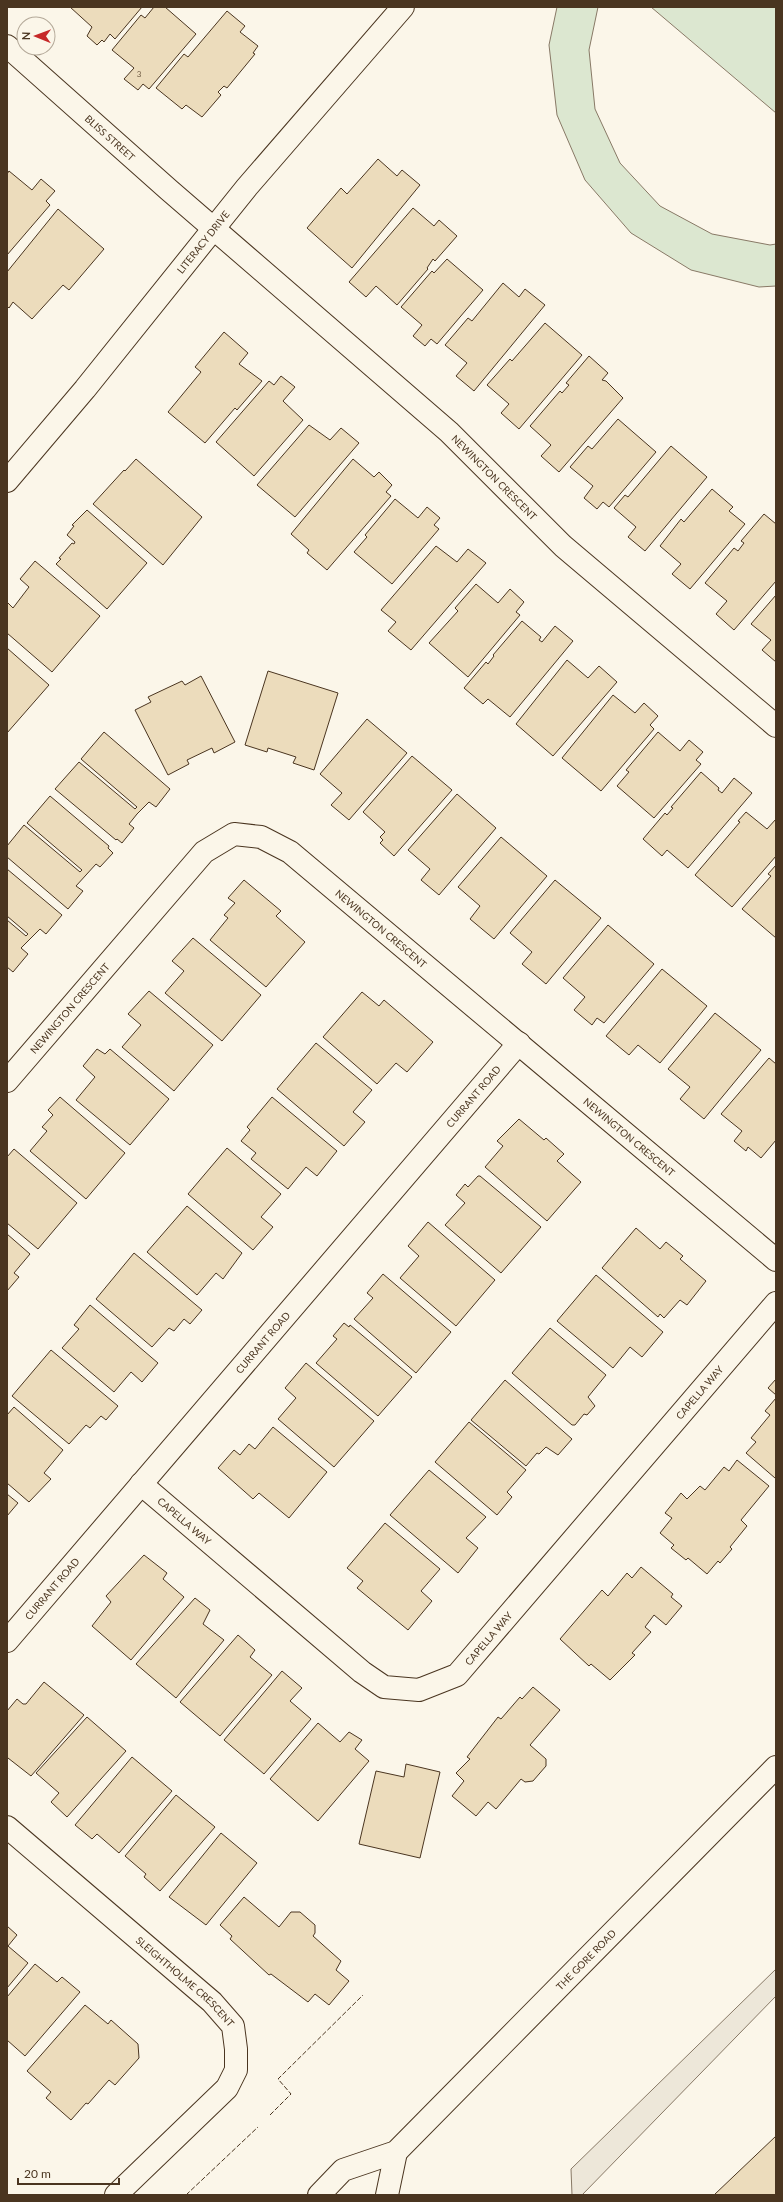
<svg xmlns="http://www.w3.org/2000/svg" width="783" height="2202" font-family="Lato,sans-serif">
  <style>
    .green { fill: #dce7d0; stroke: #887966 }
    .parking { fill: #ede7d9; stroke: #887966 }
    .building { fill: #ecdcbc; stroke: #4a3520 }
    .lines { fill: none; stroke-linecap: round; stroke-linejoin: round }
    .minor-casing { stroke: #4a3520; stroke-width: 24 }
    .major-casing { stroke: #4a3520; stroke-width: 24 }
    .minor { stroke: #fbf6e9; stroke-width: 22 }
    .major { stroke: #fbf6e9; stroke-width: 22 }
    .fence { stroke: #4a3520; stroke-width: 1; stroke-dasharray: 5 2; stroke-linecap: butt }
    .labels { text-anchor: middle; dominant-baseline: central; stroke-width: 3; stroke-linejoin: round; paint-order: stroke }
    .number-label { font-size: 8px; fill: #725f47 }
    .street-label { font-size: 10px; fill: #4a3520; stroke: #fbf6e9 }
  </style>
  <rect width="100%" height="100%" fill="#fbf6e9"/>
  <!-- green -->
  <g class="green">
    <path d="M557 7H598L589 50 595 109 620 163 660 206 712 234 770 245 776 244V286L759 287 691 270 631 233 585 180 557 115 549 45Z"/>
    <path d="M651 7H776V113Z"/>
  </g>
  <!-- parking -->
  <path class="parking" d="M776 1969V1996L582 2195H572L571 2169Z"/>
  <!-- building -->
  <g class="building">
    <path d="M70 7H142L115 39 110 34 104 42 102 40 97 45 87 36 92 27Z"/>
    <path d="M154 7H165L196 34 149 89 143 84 138 90 124 79 134 68 112 50 141 15 145 18Z"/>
    <path d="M227 11 245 26 240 32 258 46 253 53 255 54 227 88 224 86 218 92 221 95 202 117 186 105 182 109 156 88 184 54 188 57Z"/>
    <path d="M378 159 397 176 402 170 420 185 352 268 307 228 341 188 347 194Z"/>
    <path d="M9 171 32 190 41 179 55 191 46 201 50 205 7 255V174Z"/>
    <path d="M413 208 434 226 439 220 457 236 435 261 433 259 427 268 428 269 397 305 376 286 366 297 349 282Z"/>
    <path d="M58 209 104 249 69 290 63 285 32 319 13 302 9 308 7 306V272Z"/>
    <path d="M447 259 483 290 437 344 431 339 425 346 413 336 422 325 401 307 432 271 434 273Z"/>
    <path d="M503 283 519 297 525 289 545 305 474 391 456 376 467 363 445 345 468 318 472 321Z"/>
    <path d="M545 323 582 355 519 429 501 413 509 404 487 385 510 359 512 361Z"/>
    <path d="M224 332 248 353 239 364 262 381 237 410 235 408 205 443 168 412 201 372 195 367Z"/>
    <path d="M589 356 608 373 602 380 606 381 623 398 559 472 541 456 551 445 530 426 560 391 562 393 569 385 566 383Z"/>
    <path d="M281 376 295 387 283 401 303 420 254 476 216 442 269 381 274 385Z"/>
    <path d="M618 419 656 452 609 507 603 502 597 509 584 498 593 486 570 467 588 446 592 449Z"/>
    <path d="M309 425 330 440 341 428 359 443 295 517 257 485Z"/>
    <path d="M671 446 707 477 645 551 628 537 636 527 614 508 625 495 628 497Z"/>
    <path d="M136 459 202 517 163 565 93 504 124 470 125 471Z"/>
    <path d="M353 459 374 477 379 472 392 485 386 492 391 496 327 570 307 553 309 550 291 534Z"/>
    <path d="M712 489 733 507 729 511 745 524 690 589 672 574 681 564 660 546 681 519 684 522Z"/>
    <path d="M395 499 418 518 427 507 440 518 434 525 439 529 392 584 354 552 367 537 365 535Z"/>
    <path d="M87 510 147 563 107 609 56 564 61 559 59 558 72 543 74 544 75 542 67 535 74 526 72 525Z"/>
    <path d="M764 514 776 524V581L734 630 716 614 727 601 705 583 734 548 738 551 744 543 741 541Z"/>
    <path d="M436 546 457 562 468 549 486 563 411 650 388 631 396 622 381 610Z"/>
    <path d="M35 561 100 616 52 672 7 633V602L13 608 29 587 20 579Z"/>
    <path d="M476 584 498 603 510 589 524 602 516 612 520 615 468 677 429 643 458 611 455 608Z"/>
    <path d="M776 595V662L762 650 771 640 751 624Z"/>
    <path d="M522 621 541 637 539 640 542 642 555 626 573 641 510 717 488 699 483 704 464 688 486 662 488 664 494 656 493 655Z"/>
    <path d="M7 648 49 685 7 733Z"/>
    <path d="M567 660 588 678 599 666 617 682 553 756 516 724Z"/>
    <path d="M268 671 338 693 314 770 293 763 296 757 268 748 267 752 245 745Z"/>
    <path d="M201 676 235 742 214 753 212 748 187 760 189 764 168 775 135 710 151 702 148 697 182 681 185 685Z"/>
    <path d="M613 695 635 713 644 703 658 716 650 725 654 729 601 791 562 758Z"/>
    <path d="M367 719 407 753 349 820 331 805 342 793 320 774Z"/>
    <path d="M104 732 170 789 156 807 149 802 137 814 129 824 134 828 122 843 117 839 116 840 55 789 79 762 135 809 137 807 81 759Z"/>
    <path d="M658 732 680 751 689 740 703 752 696 760 701 764 654 818 617 786 629 772 626 770Z"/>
    <path d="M412 756 452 790 394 856 380 843 383 840 380 837 385 832 363 812Z"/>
    <path d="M701 772 719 788 718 790 722 793 734 778 752 793 688 868 667 850 662 856 643 839 665 813 667 815 673 808 671 807Z"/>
    <path d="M457 794 496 828 439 895 421 880 430 869 408 850Z"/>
    <path d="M50 796 109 846 108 848 113 853 100 867 96 864 76 886 83 891 68 909 7 857V846L24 825 80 872 82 870 27 823Z"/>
    <path d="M746 812 767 829 776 819V856L732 907 695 875 740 822 738 821Z"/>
    <path d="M501 837 547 876 494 939 470 919 480 906 458 887Z"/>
    <path d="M776 865V938L742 909 771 876 768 874Z"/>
    <path d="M7 869 62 915 46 934 40 929 21 948 28 954 13 972 7 967V920L26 936 28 934 7 916Z"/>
    <path d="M244 880 281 911 276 916 305 942 266 987 210 940 228 918 224 915 235 903 228 898Z"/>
    <path d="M555 880 601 918 546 984 522 964 532 952 510 933Z"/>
    <path d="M608 925 654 964 604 1023 597 1018 592 1025 574 1010 585 997 563 978Z"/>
    <path d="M193 938 261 995 222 1041 165 993 184 971 172 961Z"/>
    <path d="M662 969 707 1006 660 1063 638 1045 629 1055 606 1036Z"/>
    <path d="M149 991 213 1045 174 1091 122 1047 141 1025 128 1014Z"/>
    <path d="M362 992 379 1006 384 1000 433 1042 407 1072 396 1063 377 1084 323 1037Z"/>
    <path d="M715 1013 761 1050 704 1119 680 1099 690 1087 668 1069Z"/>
    <path d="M316 1043 372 1090 353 1112 365 1122 344 1146 277 1089Z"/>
    <path d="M97 1049 105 1054 110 1049 169 1099 130 1145 76 1100 95 1077 83 1066Z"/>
    <path d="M769 1058 776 1064V1140L761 1158 748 1147 746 1151 734 1141 742 1131 721 1114Z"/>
    <path d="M60 1097 125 1153 86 1199 30 1151 47 1131 42 1127 53 1115 48 1110Z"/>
    <path d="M272 1097 337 1151 317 1176 306 1167 288 1189 251 1159 256 1153 241 1141 250 1130 247 1127Z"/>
    <path d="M519 1119 544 1140 546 1138 564 1154 557 1161 581 1182 547 1221 485 1167 503 1146 497 1141Z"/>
    <path d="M227 1148 281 1194 261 1217 273 1227 253 1250 188 1194Z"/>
    <path d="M14 1149 77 1203 38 1249 7 1223V1157Z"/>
    <path d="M478 1176H480L541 1227 501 1273 445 1225 465 1203 456 1195 465 1184 468 1187Z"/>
    <path d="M187 1206 242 1253 223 1279 216 1273 197 1295 147 1252Z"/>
    <path d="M428 1222 495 1280 456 1326 400 1278 419 1256 408 1246Z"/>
    <path d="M636 1228 660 1249 666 1242 683 1256 680 1259 706 1281 687 1305 680 1300 664 1318 660 1314 658 1317 602 1268Z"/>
    <path d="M7 1234 30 1254 14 1273 19 1277 7 1291Z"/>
    <path d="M134 1253 202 1310 190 1324 184 1319 174 1331 169 1328 152 1347 96 1299Z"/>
    <path d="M383 1274 451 1332 416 1373 354 1319 373 1298 367 1293Z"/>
    <path d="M596 1275 663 1332 642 1357 630 1347 613 1368 557 1321Z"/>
    <path d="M90 1305 158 1363 142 1382 131 1372 114 1392 62 1348 79 1329 74 1325Z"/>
    <path d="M344 1323 349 1327 350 1325 412 1377 378 1416 316 1363 337 1339 333 1336Z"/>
    <path d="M550 1328 606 1375 588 1397 595 1406 587 1415 584 1414 575 1425H572L512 1373Z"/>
    <path d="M51 1350 118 1406 106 1420 101 1416 90 1428 86 1425 69 1444 12 1396Z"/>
    <path d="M306 1363 374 1421 334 1467 278 1419 296 1398 285 1388Z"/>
    <path d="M776 1379V1395L768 1388Z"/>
    <path d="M505 1380 572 1439 558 1455 546 1447 539 1454 537 1453 526 1466 471 1420Z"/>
    <path d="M776 1398V1477L775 1478 746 1453 756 1442 751 1438 770 1415 765 1411Z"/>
    <path d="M14 1407 63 1450 44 1473 51 1479 29 1502 7 1483V1415Z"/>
    <path d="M469 1422 526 1470 507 1492 512 1497 497 1515 435 1462Z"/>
    <path d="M273 1427 327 1472 289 1518 259 1493 253 1499 218 1468 234 1450 240 1455 249 1444 255 1449Z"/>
    <path d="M737 1460 769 1486 741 1520 747 1526 730 1547 732 1549 720 1563 718 1561 707 1574 688 1558 686 1560 671 1548 674 1545 660 1533 672 1518 665 1513 681 1493 687 1499 700 1486 705 1490 724 1467 729 1471Z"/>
    <path d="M429 1470 486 1517 466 1538 478 1548 458 1573 390 1515Z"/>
    <path d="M7 1494 18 1503 7 1516Z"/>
    <path d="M385 1523 440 1569 421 1591 432 1601 408 1630 357 1588 363 1581 347 1568Z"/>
    <path d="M144 1555 167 1573 163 1579 184 1597 131 1660 92 1626 111 1602 106 1596Z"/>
    <path d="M641 1567 673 1594 671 1597 682 1606 666 1625 654 1615 645 1627 651 1632 632 1653 635 1655 610 1680 591 1664 589 1666 560 1639 602 1590 608 1596 627 1573 632 1578Z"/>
    <path d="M195 1598 210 1610 203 1624 224 1640 176 1698 136 1664Z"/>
    <path d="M238 1635 255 1650 250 1657 272 1675 220 1736 180 1702Z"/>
    <path d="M282 1671 302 1688 290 1701 311 1719 264 1774 224 1740Z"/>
    <path d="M44 1682 84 1715 31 1776 8 1758 7 1760V1711L17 1699 23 1704H26Z"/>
    <path d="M533 1687 560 1710 530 1745 546 1759V1766L533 1781 525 1782 521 1779 496 1809 488 1802 476 1816 452 1796 464 1781 456 1773 470 1759 467 1757 498 1717 501 1719 520 1697 522 1699Z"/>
    <path d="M87 1717 126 1751 67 1817 51 1802 59 1793 36 1773Z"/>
    <path d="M318 1723 340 1742 349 1732 362 1740 355 1749 369 1761 318 1821 270 1779Z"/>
    <path d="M132 1757 172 1791 119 1853 97 1834 92 1839 75 1825Z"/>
    <path d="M406 1764 440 1772 420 1858 359 1844 376 1771 404 1777Z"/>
    <path d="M176 1795 215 1827 160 1891 144 1877 146 1874 125 1856Z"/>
    <path d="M221 1833 257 1863 206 1925 169 1897Z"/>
    <path d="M244 1897 279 1927 291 1912H300L315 1925V1933L313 1936 341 1961 336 1970 349 1981 329 2005 315 1994 308 2002 271 1974 269 1975 230 1939 232 1936 220 1925Z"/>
    <path d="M7 1926 17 1935 8 1946 28 1963 7 1988Z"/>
    <path d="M35 1964 57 1982 62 1977 80 1992 25 2056 7 2040V1997Z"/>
    <path d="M85 2005 108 2024 111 2020 138 2044 139 2058 115 2085 109 2080 88 2104 86 2103 71 2120 46 2098 51 2092 27 2071Z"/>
    <path d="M776 2136V2195H714Z"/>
  </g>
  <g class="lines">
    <!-- minor casing -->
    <g class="minor-casing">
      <g id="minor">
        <path id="s1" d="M7 46 169 190 449 432 563 546 776 726"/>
        <path id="s2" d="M7 481 85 389 247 187 403 7"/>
        <path id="s3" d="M7 1081 204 852 234 834 261 837 290 852 776 1260"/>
        <path id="s4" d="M141 1484 362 1672 384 1687 419 1690 457 1675 776 1303"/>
        <path id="s5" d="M7 1641 519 1043"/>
        <path id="s6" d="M7 1827 212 2002 233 2026 236 2049V2070L227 2088 116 2195"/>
      </g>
    </g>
    <!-- major casing -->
    <g class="major-casing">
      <g id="major">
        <path id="s7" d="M319 2195 343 2170 396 2152 776 1767"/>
        <path d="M387 2195 396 2152"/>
      </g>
    </g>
    <!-- minor -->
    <use href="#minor" class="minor"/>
    <!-- major -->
    <use href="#major" class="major"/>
    <!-- fence -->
    <g class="fence">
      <path d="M270 2115 291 2094 278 2079 363 1995"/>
      <path d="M186 2195 258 2127"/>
    </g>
  </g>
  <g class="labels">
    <!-- number labels -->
    <g class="number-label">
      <text x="139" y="74">3</text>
    </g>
    <!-- street labels -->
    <g class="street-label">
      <text stroke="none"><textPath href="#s1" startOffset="138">BLISS STREET</textPath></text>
      <text stroke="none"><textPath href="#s2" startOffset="309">LITERACY DRIVE</textPath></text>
      <text stroke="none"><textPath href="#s1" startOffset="651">NEWINGTON CRESCENT</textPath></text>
      <text stroke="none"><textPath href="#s3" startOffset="516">NEWINGTON CRESCENT</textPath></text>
      <text stroke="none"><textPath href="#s3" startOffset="96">NEWINGTON CRESCENT</textPath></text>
      <text stroke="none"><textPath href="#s5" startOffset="717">CURRANT ROAD</textPath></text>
      <text stroke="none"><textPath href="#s3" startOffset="840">NEWINGTON CRESCENT</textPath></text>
      <text stroke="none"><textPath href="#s5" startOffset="393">CURRANT ROAD</textPath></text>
      <text stroke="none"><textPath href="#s4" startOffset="765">CAPELLA WAY</textPath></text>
      <text stroke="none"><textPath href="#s4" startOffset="57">CAPELLA WAY</textPath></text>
      <text stroke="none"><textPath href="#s5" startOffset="69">CURRANT ROAD</textPath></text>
      <text stroke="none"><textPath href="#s4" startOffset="441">CAPELLA WAY</textPath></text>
      <text stroke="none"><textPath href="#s7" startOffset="361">THE GORE ROAD</textPath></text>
      <text stroke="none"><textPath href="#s6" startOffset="236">SLEIGHTHOLME CRESCENT</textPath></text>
    </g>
  </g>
  <!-- border -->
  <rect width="783" height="2202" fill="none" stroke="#4a3520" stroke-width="16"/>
  <!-- north arrow -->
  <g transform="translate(36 36) rotate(271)"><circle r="19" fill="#fbf6e9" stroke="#b4a999"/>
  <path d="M0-3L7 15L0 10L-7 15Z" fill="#c62828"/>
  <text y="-6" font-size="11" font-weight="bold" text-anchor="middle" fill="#4a3520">N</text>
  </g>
  <!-- scale -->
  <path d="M18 2178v6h101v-6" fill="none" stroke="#4a3520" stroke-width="2"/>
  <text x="24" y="2178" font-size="12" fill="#4a3520" stroke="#fbf6e9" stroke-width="3" paint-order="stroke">20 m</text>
</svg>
